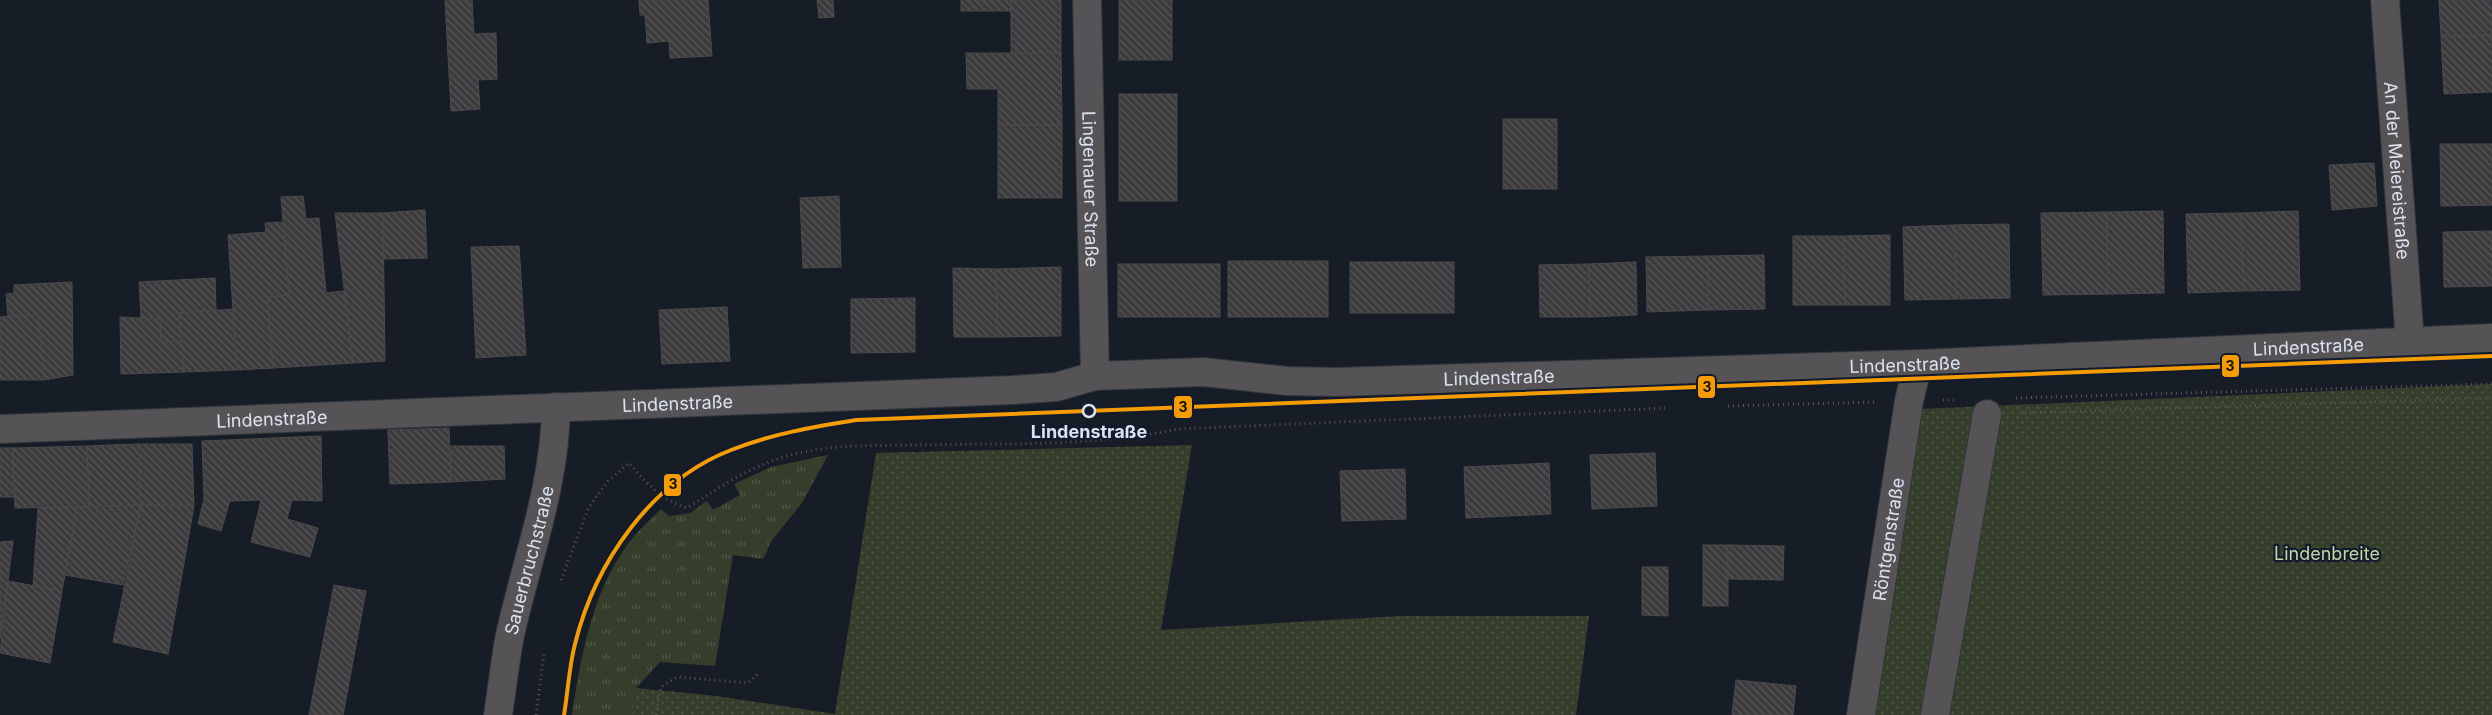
<svg xmlns="http://www.w3.org/2000/svg" width="2492" height="715" font-family="Inter,sans-serif">
  <style>
    .grass { fill: url(#grass-tufts) }
    .garden { fill: url(#garden-dots) }
    .building { fill: url(#building-back-hatch); stroke: #4c4a4b }
    .lines { fill: none; stroke-linecap: round; stroke-linejoin: round }
    .minor-casing { stroke: #30363d; stroke-width: 30 }
    .path { stroke: #575659; stroke-width: 3; stroke-dasharray: 1 4; stroke-linecap: butt }
    .minor { stroke: #555356; stroke-width: 28 }
    .tram-1-casing { stroke: #111b2d; stroke-width: 8 }
    .tram-1 { stroke: #f59c00; stroke-width: 4 }
    .stop-dot { fill: #111b2d; stroke: #dbe2ef; stroke-width: 2.5 }
    .labels { text-anchor: middle; dominant-baseline: central; stroke-width: 4.5; stroke-linejoin: round; paint-order: stroke }
    .street-label { font-size: 18px; fill: #dbe2ef; stroke: #111b2d }
    .stop-label { font-size: 18px; font-weight: bold; fill: #dbe2ef; stroke: #111b2d }
    .park-label { font-size: 18px; fill: #c1d8a0; stroke: #111b2d }
    .line-badge { stroke: #111b2d; stroke-width: 2 }
    .pale-badge-label { font-size: 14px; text-anchor: middle; font-weight: bold; fill: #111 }
  </style>
  <defs>
    <pattern id="grass-tufts" width="24" height="20" patternUnits="userSpaceOnUse" patternTransform="scale(1.25)"><rect width="24" height="20" fill="#343e2a"/><path d="M3 7l-1-3M5 7V3M7 7l1-3M15 17l-1-3M17 17v-4M19 17l1-3" fill="none" stroke="#515a49"/></pattern>
    <pattern id="garden-dots" width="8" height="8" patternUnits="userSpaceOnUse" patternTransform="scale(1.25)"><rect width="8" height="8" fill="#343e2a"/><path d="M2 2h.1M6 6h.1" fill="none" stroke="#515a49" stroke-width="1.8" stroke-linecap="round"/></pattern>
    <pattern id="building-back-hatch" width="6" height="6" patternUnits="userSpaceOnUse" patternTransform="scale(1.25)"><rect width="6" height="6" fill="#3b3a3d"/><path d="M-1 5l2 2M0 0l6 6M5-1l2 2" fill="none" stroke="#575659"/></pattern>
  </defs>
  <rect width="100%" height="100%" fill="#171d27"/>
  <!-- grass -->
  <path class="grass" d="M828 455 802 503 772 540 763 559 733 555 715 666 660 662 636 688 632 715H572C581 654 594 582 636 534 644 525 653 517 661 509L669 516 690 513 707 501 713 510 740 495 734 484 771 467Z"/>
  <!-- garden -->
  <g class="garden">
    <path d="M2492 384V715H1875L1921 409Z"/>
    <path d="M1192 445 1161 630 1400 616H1589L1576 715H632L636 688 717 696 835 714 876 453Z"/>
  </g>
  <!-- building -->
  <g class="building">
    <path d="M445 0H472L474 34 496 33 497 79 478 80 480 109 451 111Z"/>
    <path d="M639 0H708L712 56 670 58 669 41 647 43 645 15H640Z"/>
    <path d="M817 0H833L834 17 819 18Z"/>
    <rect x="961" y="0" width="50" height="11"/>
    <rect x="1011" y="0" width="50" height="53"/>
    <rect x="1119" y="0" width="53" height="60"/>
    <path d="M2439 0H2491L2492 35 2441 36Z"/>
    <path d="M2492 35V92L2444 94 2441 36Z"/>
    <path d="M966 53H1061L1062 125H998V89H967Z"/>
    <rect x="1119" y="94" width="58" height="107"/>
    <rect x="1503" y="119" width="54" height="70"/>
    <rect x="998" y="125" width="64" height="73"/>
    <path d="M2440 144H2492V205L2441 206Z"/>
    <path d="M2374 163 2377 206 2332 210 2329 165Z"/>
    <path d="M303 196 306 219 319 218 326 293 344 291 353 363 273 368 267 297 289 295 281 197Z"/>
    <path d="M839 196 841 267 803 268 800 198Z"/>
    <path d="M425 210 427 258 383 259V213Z"/>
    <path d="M2163 211 2164 293 2107 294V212Z"/>
    <path d="M2298 211 2300 290 2243 291 2241 213Z"/>
    <path d="M2107 212V294L2043 295 2041 213Z"/>
    <path d="M335 213H383L385 361 353 363Z"/>
    <path d="M2241 213 2243 291 2188 293 2186 214Z"/>
    <path d="M283 222 289 295 267 297 273 368 237 370 228 235 266 232 265 223Z"/>
    <path d="M2009 224 2010 298 1956 299 1954 225Z"/>
    <path d="M1954 225 1956 299 1905 300 1903 227Z"/>
    <path d="M2492 231V286L2444 287 2443 232Z"/>
    <path d="M1890 235V305H1845L1844 236Z"/>
    <path d="M1793 236H1844L1845 305H1793Z"/>
    <path d="M519 246 526 355 476 358 471 247Z"/>
    <path d="M1764 255 1765 309 1708 310V256Z"/>
    <path d="M1708 256V310L1647 312 1646 257Z"/>
    <rect x="1228" y="261" width="100" height="56"/>
    <rect x="1350" y="262" width="104" height="51"/>
    <path d="M1636 262 1637 315 1590 317 1589 264Z"/>
    <rect x="1118" y="264" width="102" height="53"/>
    <path d="M1589 264 1590 317H1540L1539 265Z"/>
    <path d="M1061 267V336L998 337 996 269Z"/>
    <path d="M953 268 996 269 998 337H954Z"/>
    <path d="M215 278 216 310 179 313 182 341 161 342 160 319 141 318 139 282Z"/>
    <path d="M72 282 73 375 44 380 38 315 8 317 6 294 14 293V285Z"/>
    <path d="M915 298V352L851 353V299Z"/>
    <path d="M727 307 730 361 662 364 659 310Z"/>
    <path d="M233 309 237 370 184 372 179 313Z"/>
    <path d="M38 315 44 380H0V317Z"/>
    <path d="M120 317 160 319 161 342 182 341 184 372 121 374Z"/>
    <path d="M449 428 451 482 390 484 388 430Z"/>
    <path d="M321 436 322 501 292 500 287 519 318 528 310 557 251 542 261 500 230 501 221 531 198 524 204 499 202 441Z"/>
    <path d="M138 444 141 505 89 507 87 446Z"/>
    <path d="M138 444H192L194 506 141 505Z"/>
    <path d="M87 446 89 507 15 508 13 448Z"/>
    <path d="M450 446H504L505 479 451 482Z"/>
    <path d="M0 448H13L14 497H0Z"/>
    <path d="M1655 453 1657 506 1592 509 1590 455Z"/>
    <path d="M1549 463 1551 514 1466 518 1464 467Z"/>
    <path d="M1405 469 1406 519 1342 521 1340 471Z"/>
    <path d="M141 505 123 585 65 575 77 507Z"/>
    <path d="M141 505 194 506 168 654 113 642Z"/>
    <path d="M77 507 62 591 33 586 38 508Z"/>
    <path d="M13 541 8 581 0 639V542Z"/>
    <rect x="1703" y="545" width="25" height="61"/>
    <path d="M1728 545 1784 546 1783 580 1728 579Z"/>
    <path d="M1642 567H1668V616L1642 615Z"/>
    <path d="M8 581 62 591 50 663 0 653Z"/>
    <path d="M334 585 366 591 343 715H309Z"/>
    <path d="M1736 680 1796 686 1793 715H1732Z"/>
  </g>
  <g class="lines">
    <!-- minor casing -->
    <g class="minor-casing">
      <g id="minor">
        <path id="s1" d="M1087 0 1095 376"/>
        <path id="s2" d="M2385 0 2410 342"/>
        <path id="s3" d="M0 429 1013 390 1056 387 1095 376 1203 372 1287 381 1336 382 1918 364 2492 338"/>
        <path id="s4" d="M498 715C502 689 505 661 510 635 527 559 555 486 556 407"/>
        <path id="s5" d="M1861 715 1909 401 1918 364"/>
        <path d="M1935 715 1987 414"/>
      </g>
    </g>
    <!-- path -->
    <g class="path">
      <path d="M2016 398 2492 384"/>
      <path d="M1943 400H1957"/>
      <path d="M1728 406 1875 402"/>
      <path d="M2020 413 2492 398"/>
      <path d="M561 580 589 507 608 481 629 463C644 481 663 501 687 508 722 486 747 468 787 456 829 444 872 446 915 445 1002 443 1093 447 1178 429L1667 408"/>
      <path d="M536 715 544 654"/>
      <path d="M656 715 661 687 677 677 748 683 759 673"/>
    </g>
    <!-- minor -->
    <use href="#minor" class="minor"/>
    <!-- tram-1 casing -->
    <g class="tram-1-casing">
      <path id="tram-1" d="M564 715C568 691 569 667 575 644 595 563 651 481 731 450 771 434 813 427 856 420L2492 356"/>
    </g>
    <!-- tram-1 -->
    <use href="#tram-1" class="tram-1"/>
  </g>
  <!-- markers -->
  <circle class="stop-dot" cx="1089" cy="411" r="6"/>
  <g class="labels">
    <!-- street labels -->
    <g class="street-label">
      <text stroke="none"><textPath href="#s2" startOffset="171">An der Meiereistraße</textPath></text>
      <text stroke="none"><textPath href="#s1" startOffset="189">Lingenauer Straße</textPath></text>
      <text stroke="none"><textPath href="#s3" startOffset="2312">Lindenstraße</textPath></text>
      <text stroke="none"><textPath href="#s3" startOffset="1908">Lindenstraße</textPath></text>
      <text stroke="none"><textPath href="#s3" startOffset="1502">Lindenstraße</textPath></text>
      <text stroke="none"><textPath href="#s3" startOffset="678">Lindenstraße</textPath></text>
      <text stroke="none"><textPath href="#s3" startOffset="272">Lindenstraße</textPath></text>
      <text stroke="none"><textPath href="#s5" startOffset="178">Röntgenstraße</textPath></text>
      <text stroke="none"><textPath href="#s4" startOffset="158">Sauerbruchstraße</textPath></text>
    </g>
    <!-- stop labels -->
    <g class="stop-label">
      <text x="1089" y="431">Lindenstraße</text>
    </g>
    <!-- park labels -->
    <g class="park-label">
      <text x="2327" y="553">Lindenbreite</text>
    </g>
  </g>
  <g class="line-badge">
    <rect x="2221" y="354" width="19" height="24" rx="5" fill="#f59c00"/>
    <rect x="1697" y="375" width="19" height="24" rx="5" fill="#f59c00"/>
    <rect x="1173" y="395" width="20" height="24" rx="5" fill="#f59c00"/>
    <rect x="663" y="473" width="19" height="24" rx="5" fill="#f59c00"/>
  </g>
  <g class="pale-badge-label">
    <text x="2230" y="371">3</text>
    <text x="1707" y="392">3</text>
    <text x="1183" y="412">3</text>
    <text x="673" y="489">3</text>
  </g>
</svg>
